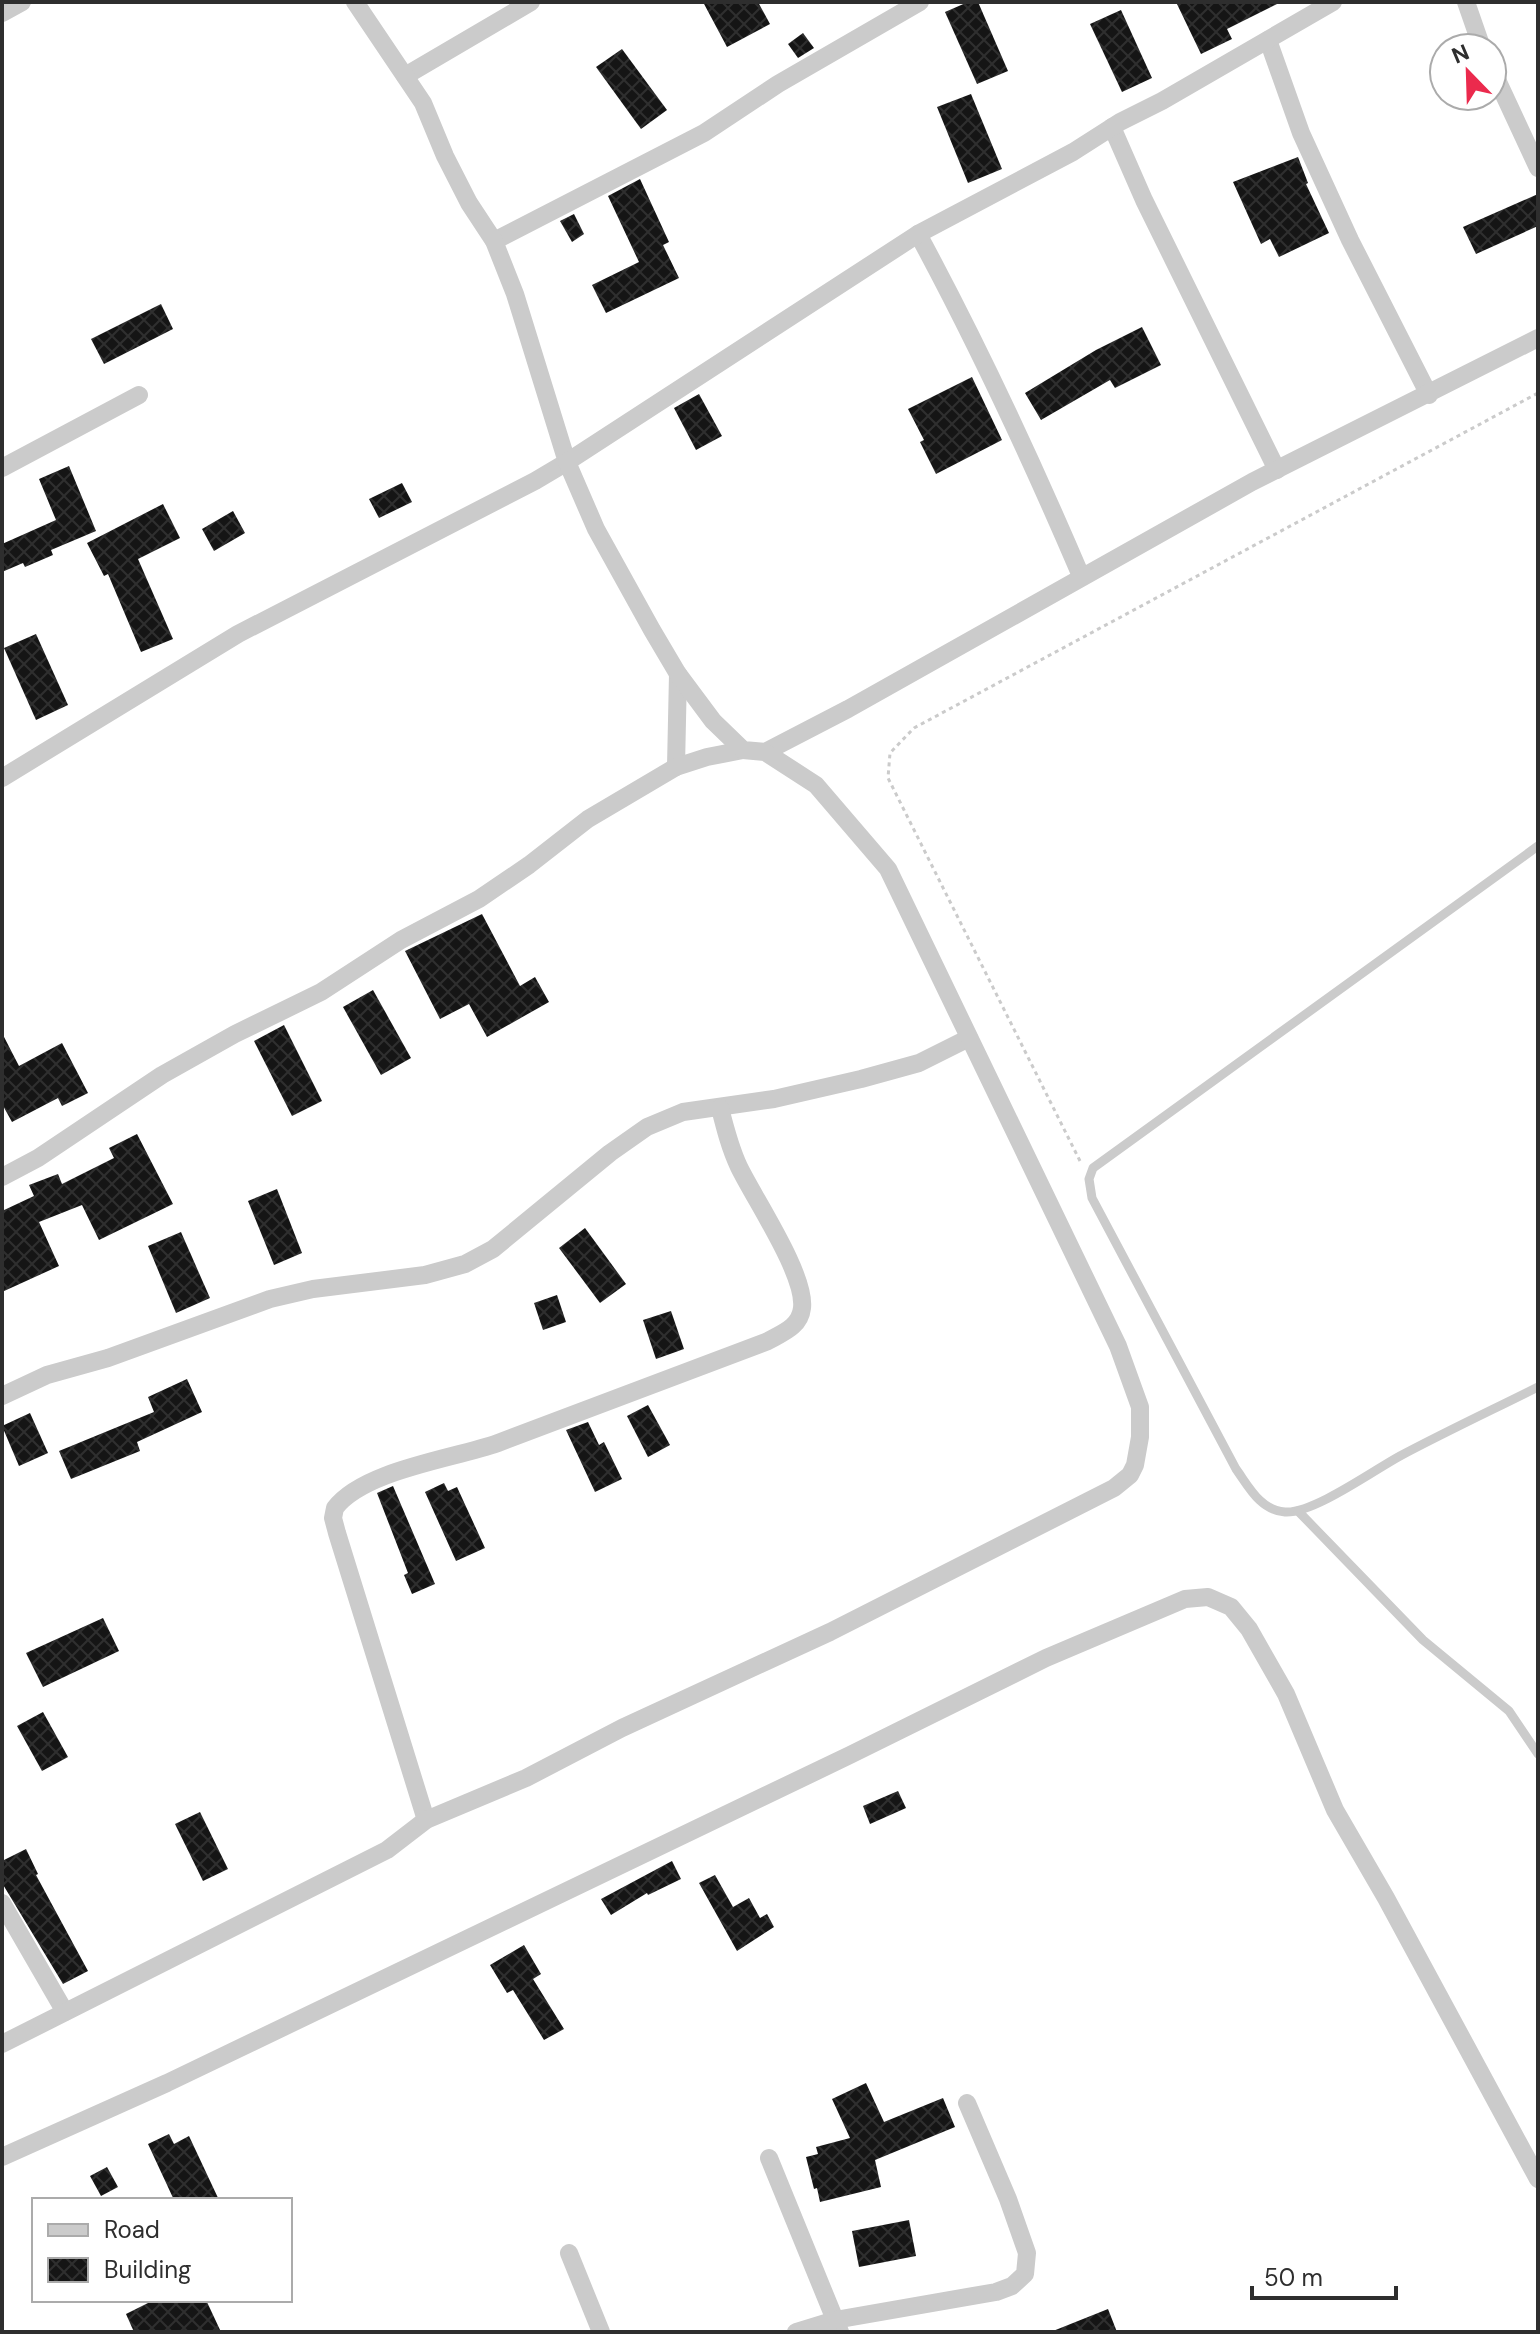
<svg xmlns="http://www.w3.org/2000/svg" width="1540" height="2334" font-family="'DM Sans',sans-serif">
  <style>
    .building { fill: url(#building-cross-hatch) }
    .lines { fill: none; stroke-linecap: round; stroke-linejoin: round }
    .path { stroke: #cbcbcb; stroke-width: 3; stroke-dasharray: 4 4; stroke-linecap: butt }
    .lane { stroke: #cbcbcb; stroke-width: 9 }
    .street { stroke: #cbcbcb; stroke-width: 18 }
  </style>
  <defs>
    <pattern id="building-cross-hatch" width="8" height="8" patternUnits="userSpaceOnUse" patternTransform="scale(2)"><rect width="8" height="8" fill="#151515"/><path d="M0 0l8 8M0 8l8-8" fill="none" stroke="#2f2f2f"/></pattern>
  </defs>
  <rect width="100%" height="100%" fill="#fff"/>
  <!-- building -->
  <g class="building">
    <path d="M703 2H758L770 24 727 47Z"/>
    <path d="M968 2H978L1008 71 977 84 945 12Z"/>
    <path d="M1176 2H1281L1227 29 1232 39 1201 54Z"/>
    <path d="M1121 10 1152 78 1122 92 1090 24Z"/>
    <path d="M803 33 814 48 798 58 788 44Z"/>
    <path d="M622 49 667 110 641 129 596 67Z"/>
    <path d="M971 94 1002 169 968 183 937 107Z"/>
    <path d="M1298 157 1308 183 1306 184 1329 233 1279 257 1270 239 1261 244 1233 182Z"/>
    <path d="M640 179 669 242 663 245 679 278 606 313 592 285 639 262 608 196Z"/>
    <path d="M1538 194V226L1476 254 1463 227Z"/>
    <path d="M574 214 584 234 572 242 560 221Z"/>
    <path d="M161 304 173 329 104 364 91 339Z"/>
    <path d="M1142 327 1161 365 1115 388 1110 380 1041 420 1025 393 1096 350Z"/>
    <path d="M972 377 1002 440 936 474 920 442 924 440 908 409Z"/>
    <path d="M699 394 722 436 696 450 674 408Z"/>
    <path d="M69 466 96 531 51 550 53 555 25 567 23 563 2 572V544L56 520 39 479Z"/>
    <path d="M402 483 412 502 379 518 369 499Z"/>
    <path d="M163 504 180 538 138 559 173 639 141 652 108 574 104 576 87 543Z"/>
    <path d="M233 511 245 533 214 551 202 529Z"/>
    <path d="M36 634 68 705 36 720 4 648Z"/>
    <path d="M482 914 520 986 535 977 549 1002 487 1037 469 1004 440 1019 405 951Z"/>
    <path d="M373 990 411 1058 381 1075 343 1007Z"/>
    <path d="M284 1025 322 1101 292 1116 254 1041Z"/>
    <path d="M2 1033 19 1066 62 1043 88 1093 62 1106 58 1098 12 1122 2 1104Z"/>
    <path d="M137 1134 173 1204 99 1240 82 1205 39 1222 59 1266 2 1292V1211L34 1196 29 1185 58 1174 62 1184 114 1158 109 1148Z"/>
    <path d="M277 1189 302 1253 274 1265 248 1201Z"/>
    <path d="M585 1228 626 1284 600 1303 559 1248Z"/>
    <path d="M181 1232 210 1298 176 1313 148 1246Z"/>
    <path d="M557 1295 566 1322 543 1330 534 1303Z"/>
    <path d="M671 1311 684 1349 656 1359 643 1320Z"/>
    <path d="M187 1379 202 1412 137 1442 140 1451 71 1479 59 1451 154 1412 148 1397Z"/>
    <path d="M648 1405 670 1445 648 1457 627 1416Z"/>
    <path d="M30 1413 48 1453 19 1466 2 1426Z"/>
    <path d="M588 1422 599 1445 604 1442 622 1479 595 1492 566 1430Z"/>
    <path d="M444 1483 448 1491 457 1487 485 1548 456 1561 425 1492Z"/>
    <path d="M393 1486 435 1584 412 1594 404 1575 408 1573 377 1493Z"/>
    <path d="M103 1618 119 1651 43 1687 26 1653Z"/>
    <path d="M43 1712 68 1757 42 1771 17 1726Z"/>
    <path d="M898 1791 906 1808 870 1824 863 1806Z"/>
    <path d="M200 1812 228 1869 203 1881 175 1824Z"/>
    <path d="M26 1849 38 1874 36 1875 88 1971 63 1984 2 1883V1861Z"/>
    <path d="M672 1861 681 1879 648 1895 647 1893 611 1915 601 1899Z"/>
    <path d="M715 1875 733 1907 749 1898 760 1918 767 1914 774 1927 737 1951 699 1883Z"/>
    <path d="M524 1945 541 1974 533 1979 564 2029 544 2040 513 1990 507 1993 490 1965Z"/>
    <path d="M866 2083 884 2122 943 2098 955 2127 875 2160 881 2187 820 2202 817 2188 814 2189 806 2157 818 2154 816 2147 850 2138 832 2099Z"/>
    <path d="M169 2134 174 2144 189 2136 219 2200H174L148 2144Z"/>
    <path d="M107 2167 118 2187 101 2196 90 2176Z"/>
    <path d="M909 2220 916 2256 859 2267 852 2231Z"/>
    <path d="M154 2300H206L221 2332H134L126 2314Z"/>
    <path d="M1108 2309 1117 2332H1053V2331Z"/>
  </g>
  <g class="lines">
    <!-- path -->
    <path class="path" d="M1080 1161 888 778 890 753 914 728 1538 393"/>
    <!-- lane -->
    <g class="lane">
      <path d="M1538 846 1093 1168 1089 1179 1092 1198 1236 1469C1249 1487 1260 1510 1285 1512 1313 1514 1374 1470 1400 1456 1445 1432 1492 1410 1538 1387"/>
      <path d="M1298 1511 1423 1640 1509 1711 1538 1754"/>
    </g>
    <!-- street -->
    <g class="street">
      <path d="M1466 2 1482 48"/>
      <path d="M2 13 22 2"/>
      <path d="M1268 40 1301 133 1350 240 1429 395"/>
      <path d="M1492 69 1538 168"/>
      <path d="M405 76 531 2"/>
      <path d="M1112 127 1144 200 1277 470"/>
      <path d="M918 234C978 345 1031 459 1081 576"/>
      <path d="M494 241 704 133 778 84 920 2"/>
      <path d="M2 468 139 395"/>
      <path d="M765 752 848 709 1252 482 1538 338"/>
      <path d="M676 767 678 674"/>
      <path d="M2 778 238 634 535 481 567 462 515 294 494 241 469 203 445 156 423 103 355 2"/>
      <path d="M2 1177 38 1158 162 1075 235 1034 321 992 401 940 479 899 529 865 588 819 676 767 707 757 743 750"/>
      <path d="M2 1396 47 1375 108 1358 270 1299 313 1289 425 1275 465 1264 493 1249 610 1153 647 1127 683 1112 774 1099 861 1079 919 1063 969 1038"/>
      <path d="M426 1820 337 1533 333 1518 335 1508C364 1470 453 1459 498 1443 588 1409 678 1375 768 1341 782 1333 800 1327 802 1308 806 1275 755 1200 739 1167 730 1148 725 1128 720 1108"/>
      <path d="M2 1903 65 2012"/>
      <path d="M2 2044 387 1850 426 1820 526 1778 622 1728 830 1632 1114 1488 1130 1475 1135 1465 1140 1437V1407L1118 1346 888 869 816 785 765 752 743 750 713 721 678 674 652 630 596 529 567 462 918 234 1073 152 1120 122 1162 101 1333 2"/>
      <path d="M2 2157 167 2083 850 1755 1046 1658 1185 1599 1208 1597 1231 1607 1249 1629 1286 1694 1335 1810 1386 1898 1538 2179"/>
      <path d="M769 2158 840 2332"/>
      <path d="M569 2253 601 2332"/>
      <path d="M796 2332 835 2320 996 2292 1012 2286 1025 2274 1027 2253 1008 2199 967 2103"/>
    </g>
  </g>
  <!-- border -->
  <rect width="1540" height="2334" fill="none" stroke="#2e2e2e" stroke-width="8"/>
  <!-- legend -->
  <rect x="32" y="2198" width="260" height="104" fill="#ffffff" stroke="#ababab" stroke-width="2"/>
  <rect x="48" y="2224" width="40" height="12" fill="#cbcbcb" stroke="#ababab" stroke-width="2"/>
  <text x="104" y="2238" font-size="24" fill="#2e2e2e">Road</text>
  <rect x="48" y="2258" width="40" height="24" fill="url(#building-cross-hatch)" stroke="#ababab" stroke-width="2"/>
  <text x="104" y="2278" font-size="24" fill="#2e2e2e">Building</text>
  <!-- north arrow -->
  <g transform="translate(1468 72) rotate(337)"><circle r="38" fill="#ffffff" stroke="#ababab" stroke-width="2"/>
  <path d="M0-6L14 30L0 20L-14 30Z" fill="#eb2a4d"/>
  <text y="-12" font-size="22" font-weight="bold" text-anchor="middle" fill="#2e2e2e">N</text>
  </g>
  <!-- scale -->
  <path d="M1252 2286v12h144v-12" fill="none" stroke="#2e2e2e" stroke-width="4"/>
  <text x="1264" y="2286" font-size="24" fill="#2e2e2e" stroke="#ffffff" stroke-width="6" paint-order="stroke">50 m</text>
</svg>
